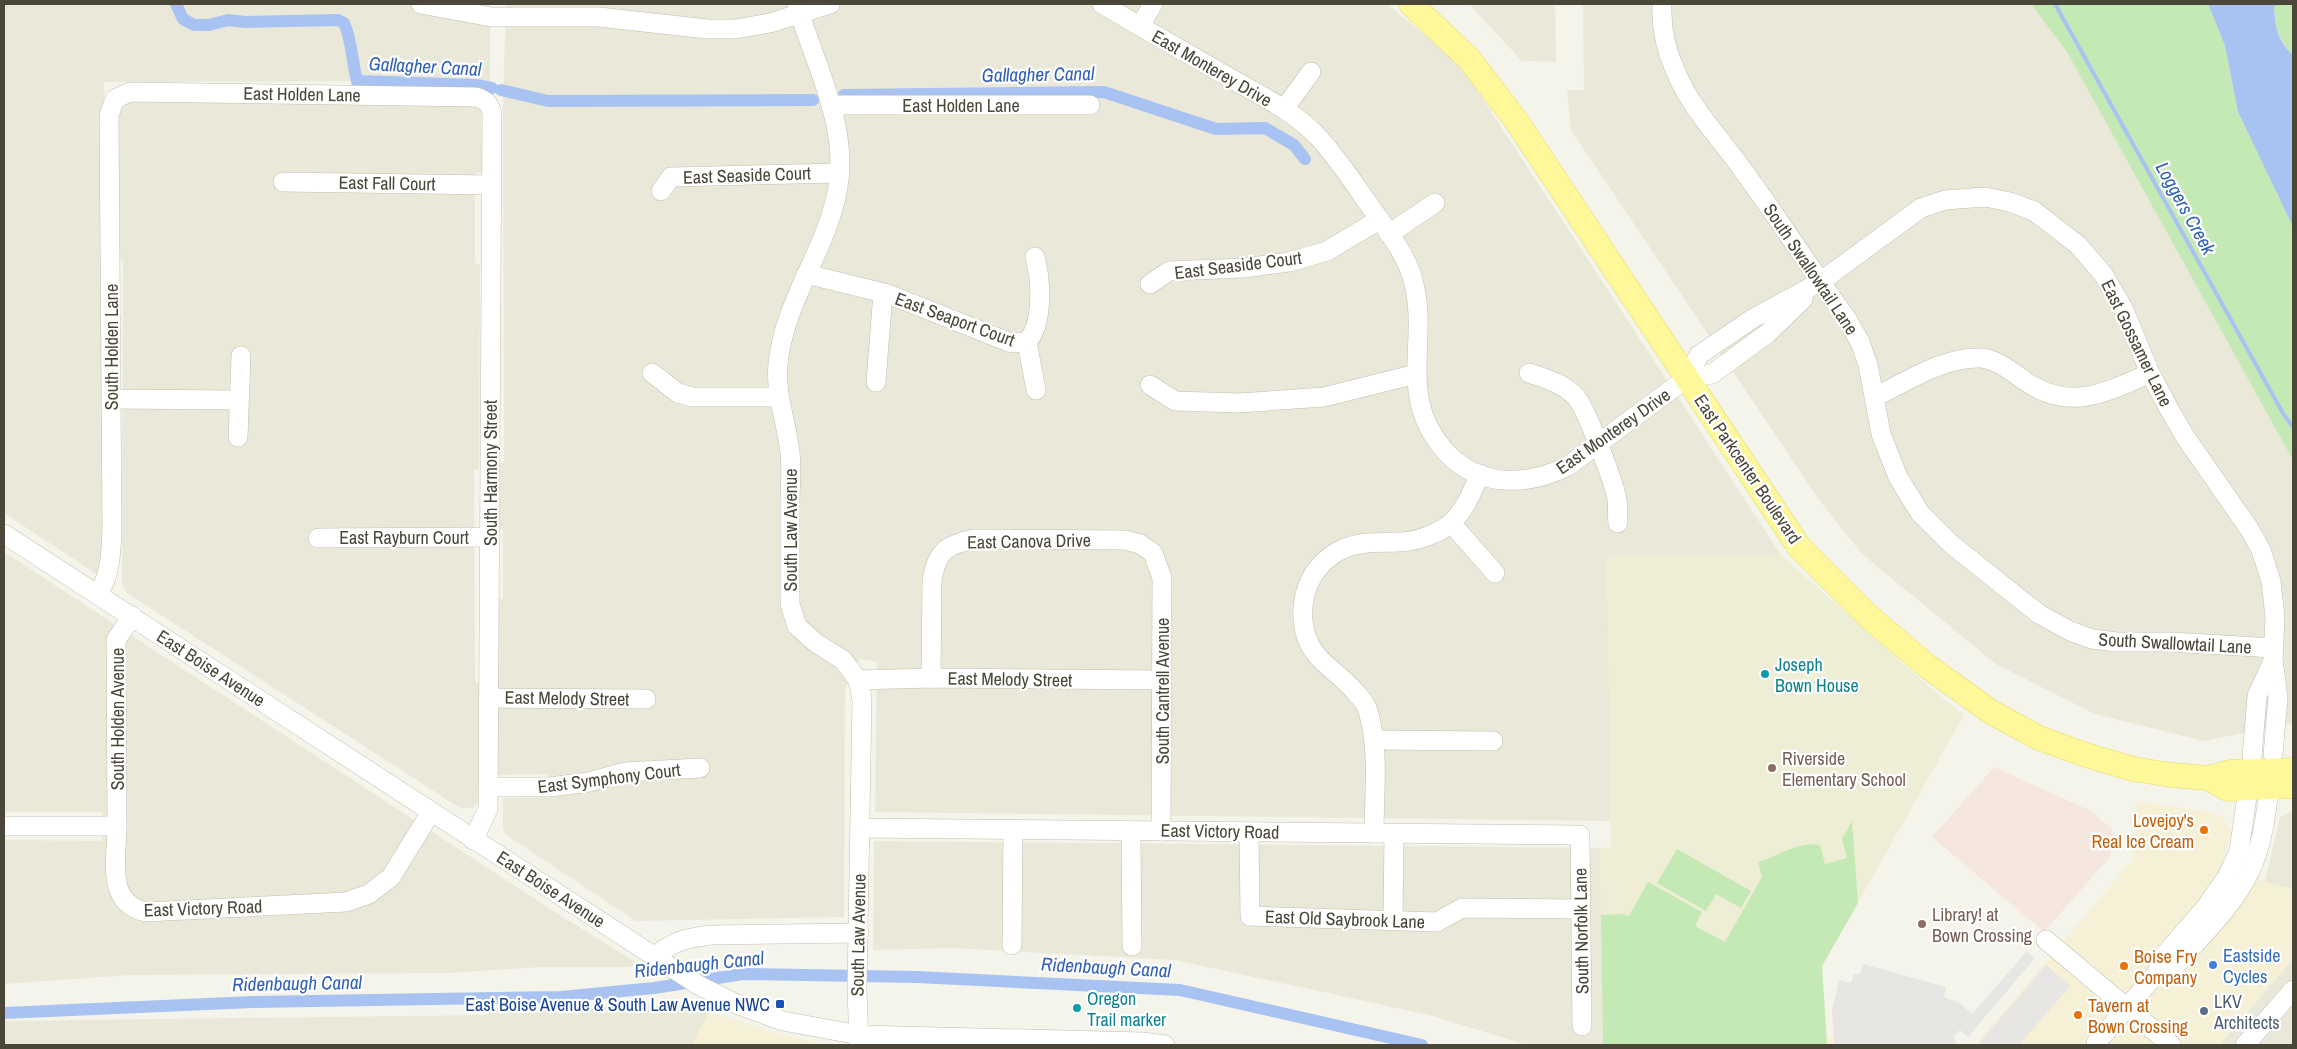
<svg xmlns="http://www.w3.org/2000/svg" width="2297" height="1049" font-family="'Archivo Narrow',sans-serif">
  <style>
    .residential { fill: #e9e8d9 }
    .commercial { fill: #f6f0d7 }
    .education { fill: #eeedd5 }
    .medical { fill: #f5e7df }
    .green { fill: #c5e9b4 }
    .parking { fill: #e7e6e2 }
    .water { fill: #a8c3f1 }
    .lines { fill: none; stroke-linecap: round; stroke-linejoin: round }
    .stream { stroke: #a8c3f1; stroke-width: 4 }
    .canal { stroke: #a8c3f1; stroke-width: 12 }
    .minor-casing { stroke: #c1bfad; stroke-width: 20 }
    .major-casing { stroke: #e4db6a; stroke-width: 25 }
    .minor { stroke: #fff; stroke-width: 19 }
    .major { stroke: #fef89b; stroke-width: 24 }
    .culture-dot { fill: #0f9aa8; stroke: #fff; stroke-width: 2 }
    .education-dot { fill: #8d6e63; stroke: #fff; stroke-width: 2 }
    .food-dot { fill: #e8710a; stroke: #fff; stroke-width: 2 }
    .shop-dot { fill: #3f7fe0; stroke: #fff; stroke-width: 2 }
    .transit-dot { fill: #1a4fb4; stroke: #fff; stroke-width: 2 }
    .service-dot { fill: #5c6f8a; stroke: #fff; stroke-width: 2 }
    .labels { text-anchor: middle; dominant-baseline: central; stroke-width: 4.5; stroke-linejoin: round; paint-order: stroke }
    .street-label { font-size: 18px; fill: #4a4738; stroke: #fff }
    .culture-label { font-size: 18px; fill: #0d838f; stroke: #fff; text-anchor: start }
    .education-label { font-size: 18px; fill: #785e54; stroke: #fff; text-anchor: start }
    .food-label { font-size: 18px; fill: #c56008; stroke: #fff; text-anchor: start }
    .shop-label { font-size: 18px; fill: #366cbe; stroke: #fff; text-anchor: start }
    .service-label { font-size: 18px; fill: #4e5e75; stroke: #fff; text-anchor: start }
    .transit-label { font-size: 18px; fill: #164399; stroke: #fff; text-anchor: end }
    .water-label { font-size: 19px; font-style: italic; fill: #3060b7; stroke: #fff }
  </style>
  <rect width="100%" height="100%" fill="#f5f4eb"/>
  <!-- residential -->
  <g class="residential">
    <path d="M4 4H490V81L104 82V579L4 513Z"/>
    <path d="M506 4H1387L1460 64 1781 555 1607 556 1611 821 875 812 877 662 860 659 845 689 844 917 636 921 506 835 503 828V800L505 798 549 797 548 774 498 775 497 599H503V529H498L497 463H504L503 102Z"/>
    <path d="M1469 4H1555L1556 62 1522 61Z"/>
    <path d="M1583 4H2059L2293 427V723L2204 741 2095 714 1996 664 1862 554 1819 500 1571 130 1567 90H1584Z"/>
    <path d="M119 98 481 102 482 172 475 173V263L480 264 479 469 474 470 475 681 483 687 482 797 473 808H460L127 593 122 583 123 260H118Z"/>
    <path d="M4 552 558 914 639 964 629 967H541L448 973 129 975 4 984V840L102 841V812H4Z"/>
    <path d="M2293 811V889L2265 882 2280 817Z"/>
    <path d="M874 841 1600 848 1603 1045H1528L1429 1015 1175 960 953 948 873 950Z"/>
    <path d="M2293 959V1045H2219Z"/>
    <path d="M700 1005 709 1012 692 1045H4V1021L487 1015 488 1009Z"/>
  </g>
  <!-- commercial -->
  <g class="commercial">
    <path d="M2136 801 2219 814 2231 830 2224 857 2265 882 2293 889V959L2218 1045H1827V1036L1975 1045 2133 860Z"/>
    <path d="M709 1012 769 1032 826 1045H692Z"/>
  </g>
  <!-- education -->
  <path class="education" d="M1781 555 1937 694 1964 715 1822 966 1827 1045H1603L1600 848 1611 847 1607 556Z"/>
  <!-- medical -->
  <path class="medical" d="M1994 767 2091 811 2112 829 2110 857 2044 932 1932 837Z"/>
  <!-- green -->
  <g class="green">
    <path d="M2031 4H2208L2225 46 2238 112 2293 227V460L2067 52Z"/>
    <path d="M2278 4H2293V55C2278 41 2275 26 2274 6Z"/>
    <path d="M1852 821 1858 903 1822 966 1827 1045H1603L1601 915 1621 914 1629 916 1648 882 1702 912 1695 926 1725 942 1762 877 1758 862C1778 857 1797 841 1820 845L1825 864 1847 858 1842 839Z"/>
    <path d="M1677 849 1751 891 1741 908 1716 894 1706 911 1657 883Z"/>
  </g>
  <!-- parking -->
  <g class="parking">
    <path d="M2027 951 2035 958 1968 1037 1960 1030 1953 1036 1956 1043 1962 1045H1834L1832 1010 1839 980 1851 983 1854 974H1860L1863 964 1946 987 1944 997 1959 1003 1972 1014Z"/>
    <path d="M2046 965 2070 986 2019 1045H1984L1980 1042Z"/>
  </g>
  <!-- water -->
  <path class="water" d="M2208 4H2278L2274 7C2275 26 2278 42 2293 55V227L2238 112 2225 46Z"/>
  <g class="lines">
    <!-- stream -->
    <path class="stream" d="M2055 4 2284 415 2293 427"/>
    <!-- canal -->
    <g class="canal">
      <path d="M176 4 183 19 194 25H209L228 20 245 22 338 20 344 23C352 40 352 62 357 81L476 85 492 88"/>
      <path d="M501 90 548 101 813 100"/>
      <path d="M844 95 1104 92 1216 129 1265 128 1294 145 1305 159"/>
      <path d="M4 1013 253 1002 561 997 654 988 743 974 917 977 1180 990 1422 1045"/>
    </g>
    <!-- minor casing -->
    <g class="minor-casing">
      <g id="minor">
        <path d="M421 4 491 17H599L707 29H735L770 23 830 4"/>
        <path d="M797 4C815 67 852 129 836 197 823 255 784 303 778 364 775 395 787 423 790 453 792 469 790 486 790 502 790 536 790 570 790 604L797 626 816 643 843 660 858 680 862 699 857 989 859 1045"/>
        <path d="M1102 4C1144 29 1187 53 1230 78 1261 96 1296 112 1320 139 1339 160 1355 185 1372 209 1387 230 1406 254 1413 280 1430 342 1395 397 1447 453 1480 488 1528 486 1568 466L1687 378 1699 355 1752 319 1820 282 1921 208 1945 200 1985 197 2010 202 2034 211 2078 245 2103 274 2123 308 2150 373 2169 409 2186 438 2250 530 2261 550 2271 581 2275 617 2273 660 2278 697 2273 754"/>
        <path d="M1662 4C1661 26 1666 50 1675 70 1690 108 1722 140 1745 173 1780 221 1812 271 1847 319L1860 342 1868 365 1881 434 1898 477 1920 513 1951 544 2039 614 2070 631 2092 639 2117 642H2172L2274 648"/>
        <path d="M1140 26 1153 4"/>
        <path d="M832 105H1090"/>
        <path d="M1284 109 1311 72"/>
        <path d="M283 182 491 185"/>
        <path d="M661 191 671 177 840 173"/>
        <path d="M1389 234 1435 203"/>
        <path d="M806 274 888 294 1011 343 1027 342C1044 323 1041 280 1035 257"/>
        <path d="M1150 284 1169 271 1244 268 1289 262 1327 251 1379 220"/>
        <path d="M1027 342 1036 390"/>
        <path d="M652 373 678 393 692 397H779"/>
        <path d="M1529 373C1546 379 1563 383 1576 397 1586 408 1615 484 1617 500 1618 507 1617 515 1618 523"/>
        <path d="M1687 378 1712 374 1768 333 1803 299"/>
        <path d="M876 382 883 293"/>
        <path d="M1150 385 1175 401 1239 403 1324 397 1416 374"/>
        <path d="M1875 397C1908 381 1944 356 1982 358 1998 360 2012 372 2025 381 2069 412 2106 393 2150 373"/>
        <path d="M111 399 239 400"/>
        <path d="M238 437 241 356"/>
        <path d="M1451 523 1495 573"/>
        <path d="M4 534 700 986 739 1005 783 1021 859 1035 1143 1042 1165 1045"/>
        <path d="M318 538 489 537"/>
        <path d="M98 594C111 574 111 552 112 529L109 115 115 99 130 92 476 97C486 100 489 103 492 113L488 809 473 840"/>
        <path d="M931 678 932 580C937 551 946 545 974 539L1125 540 1140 544 1153 553 1162 578 1161 831"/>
        <path d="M858 680 931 678 1162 680"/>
        <path d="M488 698 646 699"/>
        <path d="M1374 740 1493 741"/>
        <path d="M2252 757 2257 696 2273 661"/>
        <path d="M488 787H550L589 782 625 772 700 768"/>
        <path d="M4 826H117C117 859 105 903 146 912L346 902 369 894 391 877 431 812"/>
        <path d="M117 826 116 640 132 616"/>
        <path d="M860 828 1580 835 1582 1026"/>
        <path d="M1131 831 1132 946"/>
        <path d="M1249 832 1250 916 1437 922 1462 908 1581 909"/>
        <path d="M1374 833C1374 793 1380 747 1367 708 1365 703 1360 697 1356 693 1344 677 1326 668 1315 653 1301 635 1300 609 1307 588 1314 569 1327 556 1345 548 1363 541 1380 543 1398 542 1414 542 1439 534 1451 523 1464 512 1473 490 1480 474"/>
        <path d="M1393 921 1394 833"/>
        <path d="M2046 940 2171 1045"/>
        <path d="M1012 945 1013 829"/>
        <path d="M655 956C674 941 686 938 711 935L859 933"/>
        <path d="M2157 973 2170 972C2197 940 2232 909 2250 871 2264 842 2267 805 2271 774"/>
        <path d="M2096 1043 2157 973 2161 959 2206 907 2227 877 2239 851 2250 776"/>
        <path d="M2245 1045 2293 990"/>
      </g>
    </g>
    <!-- major casing -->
    <g class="major-casing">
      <g id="major">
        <path d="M1411 4 1469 59 1515 119 1799 547 1867 615 1927 666 1991 712 2039 738 2086 755 2133 769 2171 775 2208 778 2230 772 2293 770"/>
        <path d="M2208 778 2228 789 2293 786"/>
      </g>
    </g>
    <!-- minor -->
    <use href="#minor" class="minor"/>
    <!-- major -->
    <use href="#major" class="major"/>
  </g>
  <!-- markers -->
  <g class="culture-dot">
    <circle cx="1765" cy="674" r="5"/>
    <circle cx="1077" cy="1008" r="5"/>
  </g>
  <g class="education-dot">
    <circle cx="1772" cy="768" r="5"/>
    <circle cx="1922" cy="924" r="5"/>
  </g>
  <g class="food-dot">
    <circle cx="2204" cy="830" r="5"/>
    <circle cx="2124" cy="966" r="5"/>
    <circle cx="2078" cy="1015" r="5"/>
  </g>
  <circle class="shop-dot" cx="2213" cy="965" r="5"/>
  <rect class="transit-dot" x="775" y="999" width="10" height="10" rx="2.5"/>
  <circle class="service-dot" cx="2204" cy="1011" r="5"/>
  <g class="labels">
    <!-- street labels -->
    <g class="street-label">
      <text transform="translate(1212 68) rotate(30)">East Monterey Drive</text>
      <text transform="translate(302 94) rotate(1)">East Holden Lane</text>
      <text x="961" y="105">East Holden Lane</text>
      <text transform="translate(747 175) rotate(-2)">East Seaside Court</text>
      <text transform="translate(387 183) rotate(1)">East Fall Court</text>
      <text transform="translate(1238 265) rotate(-7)">East Seaside Court</text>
      <text transform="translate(1811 269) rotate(56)">South Swallowtail Lane</text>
      <text transform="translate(955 319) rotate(20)">East Seaport Court</text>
      <text transform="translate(2137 343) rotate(64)">East Gossamer Lane</text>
      <text transform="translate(111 347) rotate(-90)">South Holden Lane</text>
      <text transform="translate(1613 431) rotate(-35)">East Monterey Drive</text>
      <text transform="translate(1748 469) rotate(56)">East Parkcenter Boulevard</text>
      <text transform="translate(490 473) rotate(-90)">South Harmony Street</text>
      <text transform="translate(790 530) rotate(-90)">South Law Avenue</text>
      <text x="404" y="537">East Rayburn Court</text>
      <text transform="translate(1029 541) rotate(-1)">East Canova Drive</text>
      <text transform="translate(2175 643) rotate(3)">South Swallowtail Lane</text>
      <text transform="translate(211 668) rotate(33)">East Boise Avenue</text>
      <text transform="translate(1010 679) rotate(1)">East Melody Street</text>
      <text transform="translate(1162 691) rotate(-90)">South Cantrell Avenue</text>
      <text transform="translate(567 698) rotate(1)">East Melody Street</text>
      <text transform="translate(117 719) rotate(-90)">South Holden Avenue</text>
      <text transform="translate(609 778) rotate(-7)">East Symphony Court</text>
      <text transform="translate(1220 831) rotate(1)">East Victory Road</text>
      <text transform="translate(551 889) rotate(33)">East Boise Avenue</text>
      <text transform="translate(203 908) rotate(-2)">East Victory Road</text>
      <text transform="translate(1345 919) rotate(2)">East Old Saybrook Lane</text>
      <text transform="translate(1581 931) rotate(-91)">South Norfolk Lane</text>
      <text transform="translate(858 935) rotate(-89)">South Law Avenue</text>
    </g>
    <!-- culture labels -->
    <g class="culture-label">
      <text x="1775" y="664">Joseph<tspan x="1775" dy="21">Bown House</tspan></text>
      <text x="1087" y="998">Oregon<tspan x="1087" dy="21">Trail marker</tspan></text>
    </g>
    <!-- education labels -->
    <g class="education-label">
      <text x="1782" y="758">Riverside<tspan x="1782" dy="21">Elementary School</tspan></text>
      <text x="1932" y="914">Library! at<tspan x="1932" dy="21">Bown Crossing</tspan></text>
    </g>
    <!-- food labels -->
    <g class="food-label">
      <text x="2194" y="820" text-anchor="end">Lovejoy's<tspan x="2194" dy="21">Real Ice Cream</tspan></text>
      <text x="2134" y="956">Boise Fry<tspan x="2134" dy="21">Company</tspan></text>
      <text x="2088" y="1005">Tavern at<tspan x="2088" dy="21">Bown Crossing</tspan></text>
    </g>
    <!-- shop labels -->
    <g class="shop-label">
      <text x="2223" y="955">Eastside<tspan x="2223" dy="21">Cycles</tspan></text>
    </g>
    <!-- service labels -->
    <g class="service-label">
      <text x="2214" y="1001">LKV<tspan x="2214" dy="21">Architects</tspan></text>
    </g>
    <!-- transit labels -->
    <g class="transit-label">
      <text x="770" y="1004">East Boise Avenue &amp; South Law Avenue NWC</text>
    </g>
    <!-- water labels -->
    <g class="water-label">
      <text transform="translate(425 66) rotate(3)">Gallagher Canal</text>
      <text transform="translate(1038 74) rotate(-1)">Gallagher Canal</text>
      <text transform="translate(2186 208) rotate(61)">Loggers Creek</text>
      <text transform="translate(699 964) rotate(-6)">Ridenbaugh Canal</text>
      <text transform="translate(1106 967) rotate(3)">Ridenbaugh Canal</text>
      <text transform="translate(297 983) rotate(-1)">Ridenbaugh Canal</text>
    </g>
  </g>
  <!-- border -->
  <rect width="2297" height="1049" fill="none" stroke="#4a4738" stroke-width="10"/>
</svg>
